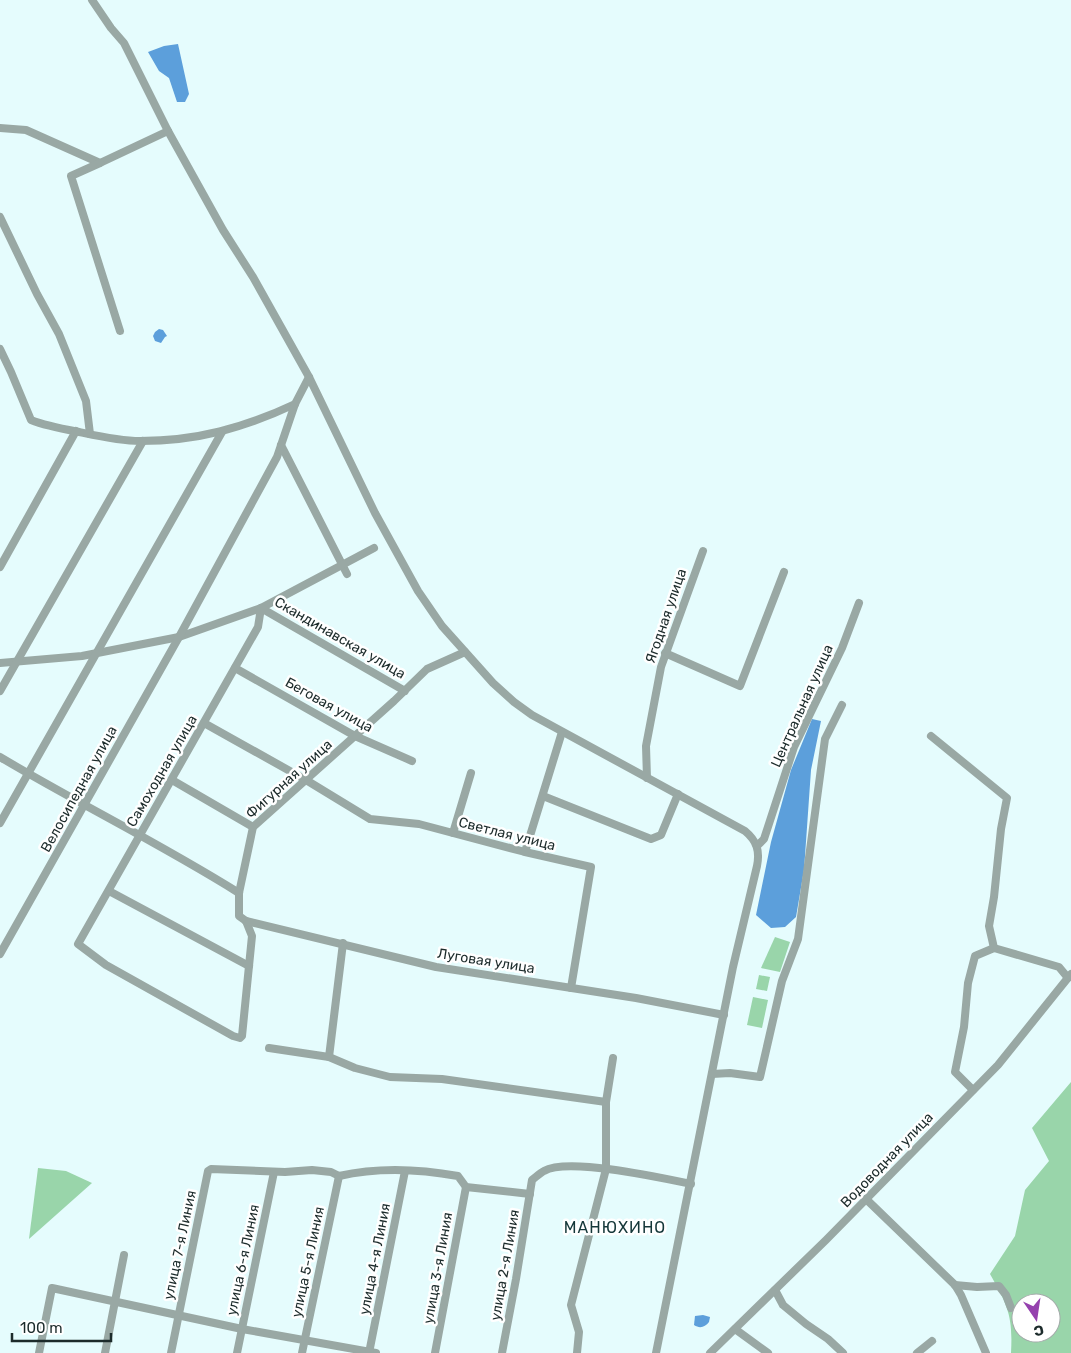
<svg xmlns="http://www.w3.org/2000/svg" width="1071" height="1353" font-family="Rubik,sans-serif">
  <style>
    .green { fill: #99d5aa; fill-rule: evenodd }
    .water { fill: #5c9fdb }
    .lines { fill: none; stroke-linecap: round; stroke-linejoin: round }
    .minor { stroke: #99a8a4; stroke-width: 8 }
    .labels { text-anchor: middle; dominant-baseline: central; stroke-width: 5; stroke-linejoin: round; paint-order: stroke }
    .street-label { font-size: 14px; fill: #1c2b2b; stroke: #fff }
    .quarter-label { font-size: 16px; letter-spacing: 1px; fill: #143739; stroke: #fff }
  </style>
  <rect width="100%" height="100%" fill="#e5fcfd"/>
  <!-- green -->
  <g class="green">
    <path d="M775 937 790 942 780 972 761 968Z"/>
    <path d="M759 975 770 977 767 991 756 989Z"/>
    <path d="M753 997 768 1000 762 1028 747 1025Z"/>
    <path d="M1071 1082V1353H1011C1013 1316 1008 1306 990 1274L1015 1236 1025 1190 1049 1161 1032 1128ZM1021 1303H1051V1333H1021Z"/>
    <path d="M38 1168 66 1171 92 1183 29 1239Z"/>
  </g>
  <!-- water -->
  <g class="water">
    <path d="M178 44 189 94 185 102H177L169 78 159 71 148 52 164 46Z"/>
    <path d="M159 329 163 330 167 336 165 337 161 343 155 341 153 336 155 332Z"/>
    <path d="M812 719 821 721 811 770 804 870 796 917 785 927 771 928 756 915 771 842 791 770Z"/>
    <path d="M703 1315 710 1317 709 1322C705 1327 700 1329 694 1325L695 1316Z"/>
  </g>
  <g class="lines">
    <!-- minor -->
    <g class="minor">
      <path d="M92 0 111 28 124 43 168 131 223 230 253 277 309 377 375 513 418 591 442 626 493 683 514 702 532 715 745 831C757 841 760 851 757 866L733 967 656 1353"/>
      <path d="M0 128 26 130 100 163 168 131"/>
      <path d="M100 163 71 176 120 331"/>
      <path d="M0 217 37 294 59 334 86 401 90 434"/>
      <path d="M0 349 11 372 31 420C46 426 63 429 79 432 98 436 120 441 140 441 197 441 244 428 295 404"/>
      <path d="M281 445 347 574"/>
      <path d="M0 567 76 431"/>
      <path d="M665 653 740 686 784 572"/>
      <path d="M0 663 82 656 179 637 261 608 374 548"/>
      <path d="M235 668 355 736 412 761"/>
      <path d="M0 691 143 441"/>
      <path d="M405 691 261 608 258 627 78 944 106 965 233 1036 240 1038 242 1036 252 936 246 921 239 916V893L253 827 394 701 427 669 465 652"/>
      <path d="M204 723 306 780 370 819 419 824 525 852 591 867 571 988"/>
      <path d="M931 736 1007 798 1001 829 994 897 989 926 994 948 1059 967 1068 978"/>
      <path d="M0 757C79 804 161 844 239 893"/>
      <path d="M647 778 646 746 661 667 703 551"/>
      <path d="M172 780 253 827"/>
      <path d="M543 796 651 839 661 835 678 794"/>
      <path d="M0 823 222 432"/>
      <path d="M453 833 471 773"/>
      <path d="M757 846 764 839 794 747 842 648 859 603"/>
      <path d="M525 852 562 732"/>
      <path d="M109 891 249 966"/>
      <path d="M246 921 436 967 636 998 724 1015"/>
      <path d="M0 954 179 637 277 457 295 404 309 377"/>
      <path d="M269 1048 329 1057 355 1068 390 1077 442 1079 606 1102"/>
      <path d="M329 1057 343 943"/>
      <path d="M712 1074 730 1073 760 1077 782 981 798 939 825 739 842 705"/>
      <path d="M973 1090 955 1072 964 1027 968 983 975 956 994 948"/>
      <path d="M866 1199 955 1285 961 1295 986 1353"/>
      <path d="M955 1285 977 1287 999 1286 1006 1295 1011 1308"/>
      <path d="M775 1290 783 1305 806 1324 828 1339 843 1353"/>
      <path d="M735 1329 768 1353"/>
      <path d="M39 1353 52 1288 242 1329 376 1353"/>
      <path d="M105 1353 124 1255"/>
      <path d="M171 1353 208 1171 211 1169 285 1172 312 1170 331 1172 339 1176C378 1167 420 1169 458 1176L466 1187 530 1194"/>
      <path d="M237 1353 274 1172"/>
      <path d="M302 1353 339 1176"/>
      <path d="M369 1353 405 1171"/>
      <path d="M435 1353 466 1187"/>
      <path d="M502 1353 516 1279 532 1180C536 1177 540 1173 544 1171 568 1157 662 1178 691 1184"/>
      <path d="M577 1353 579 1332 571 1305 606 1169V1102L613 1058"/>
      <path d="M710 1353 826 1240 998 1065 1071 974"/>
      <path d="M917 1353 932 1341"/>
    </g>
  </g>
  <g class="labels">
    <!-- street labels -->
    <g class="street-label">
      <text transform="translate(666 616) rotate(-71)">Ягодная улица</text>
      <text transform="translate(340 638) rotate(30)">Скандинавская улица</text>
      <text transform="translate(329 705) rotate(29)">Беговая улица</text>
      <text transform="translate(802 706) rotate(-66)">Центральная улица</text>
      <text transform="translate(162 771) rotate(-60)">Самоходная улица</text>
      <text transform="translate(289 779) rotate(-42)">Фигурная улица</text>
      <text transform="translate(79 789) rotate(-61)">Велосипедная улица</text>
      <text transform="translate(507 834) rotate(14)">Светлая улица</text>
      <text transform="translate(486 961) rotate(9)">Луговая улица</text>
      <text transform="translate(887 1160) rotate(-46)">Водоводная улица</text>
      <text transform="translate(180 1245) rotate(-78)">улица 7-я Линия</text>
      <text transform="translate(375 1259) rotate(-79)">улица 4-я Линия</text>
      <text transform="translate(243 1260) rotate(-78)">улица 6-я Линия</text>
      <text transform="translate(308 1262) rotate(-78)">улица 5-я Линия</text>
      <text transform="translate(505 1265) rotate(-80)">улица 2-я Линия</text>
      <text transform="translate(438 1268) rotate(-80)">улица 3-я Линия</text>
    </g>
    <!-- quarter labels -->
    <g class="quarter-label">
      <text x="615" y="1227">МАНЮХИНО</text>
    </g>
  </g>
  <!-- north arrow -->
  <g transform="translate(1036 1318) rotate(167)"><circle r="24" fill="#ffffff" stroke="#a4aaaa"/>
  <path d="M0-4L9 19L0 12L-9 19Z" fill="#9541ae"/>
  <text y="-8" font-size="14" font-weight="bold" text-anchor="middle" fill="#1c2b2b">С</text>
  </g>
  <!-- scale -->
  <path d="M12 1333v8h99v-8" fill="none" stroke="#1c2b2b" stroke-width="2.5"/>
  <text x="20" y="1333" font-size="15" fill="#1c2b2b" stroke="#ffffff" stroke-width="4" paint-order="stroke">100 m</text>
</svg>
